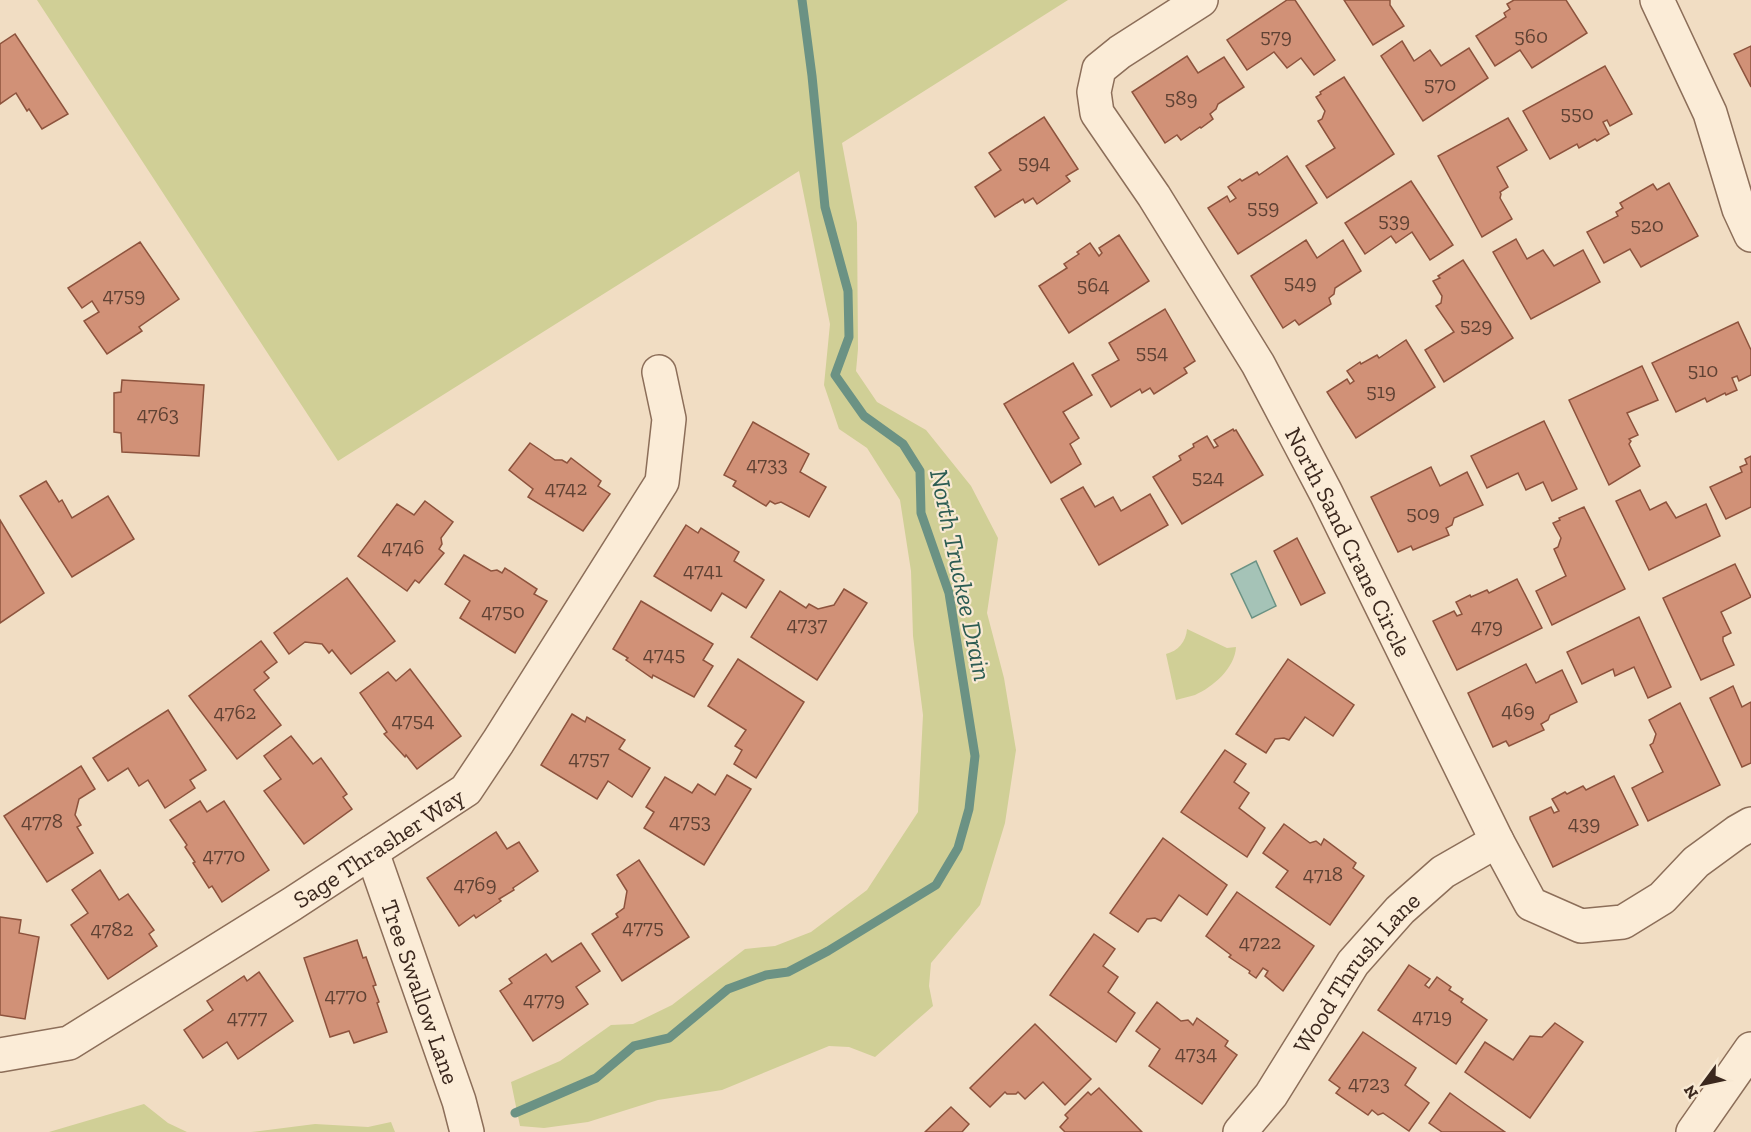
<svg xmlns="http://www.w3.org/2000/svg" width="1751" height="1132" font-family="'Zilla Slab',serif">
  <style>
    .green { fill: #d0cf96 }
    .water { fill: #a5c3b7; stroke: #6b9284; stroke-width: 1.5 }
    .lines { fill: none; stroke-linecap: round; stroke-linejoin: round }
    .stream { stroke: #6b9284; stroke-width: 9 }
    .building { fill: #d19177; stroke: #8d533d; stroke-width: 1.5 }
    .minor-casing { stroke: #8c6e59; stroke-width: 36 }
    .minor { stroke: #fbecd7; stroke-width: 33 }
    .labels { text-anchor: middle; dominant-baseline: central; stroke-width: 4.5; stroke-linejoin: round; paint-order: stroke }
    .number-label { font-size: 21px; fill: #604234 }
    .street-label { font-size: 24px; fill: #3b281e; stroke: #f8e9d3 }
    .water-label { font-size: 26px; font-style: italic; fill: #2c5c53; stroke: #f8e9d3 }
  </style>
  <rect width="100%" height="100%" fill="#f1ddc3"/>
  <!-- green -->
  <g class="green">
    <path d="M37 0H1068L842 143 857 223 858 349 856 371 877 402 926 430 971 486 998 538 987 613 1004 678 1016 750 1005 823 980 905 931 963 929 986 933 1006 875 1057 849 1047 829 1046 722 1090 658 1100 588 1122 544 1128 520 1126 511 1082 560 1061 611 1025 633 1024 672 1005 745 949 775 946 811 932 867 890 918 812 923 715 913 636 911 571 900 500 867 448 839 429 824 385 830 324 799 171 338 461Z"/>
    <path d="M1187 629 1227 648 1236 647C1235 668 1213 687 1195 695 1189 697 1182 698 1176 700L1166 654C1178 651 1186 642 1187 629Z"/>
    <path d="M144 1104 168 1123 187 1132H49Z"/>
    <path d="M391 1122 395 1132H251L315 1124 368 1127Z"/>
  </g>
  <!-- water -->
  <path class="water" d="M1256 561 1276 606 1252 618 1231 574Z"/>
  <g class="lines">
    <!-- stream -->
    <path class="stream" d="M515 1113 596 1078 634 1046 669 1038 728 989 766 975 788 972 828 951 936 885 958 848 969 809 975 756 949 593 921 513 920 471 903 444 864 416 835 375 849 337 848 291 825 207 812 76 802 0"/>
  </g>
  <!-- building -->
  <g class="building">
    <path d="M1287 0H1295L1335 60 1314 75 1301 58 1287 68 1274 52 1247 70 1227 40Z"/>
    <path d="M1344 0H1390V5L1404 26 1373 45Z"/>
    <path d="M1514 0H1566L1587 33 1532 68 1520 50 1495 66 1476 36 1506 17 1504 13 1510 9 1507 4Z"/>
    <path d="M15 34 68 114 42 129 29 109 27 111 16 93 0 104V44Z"/>
    <path d="M1402 41 1414 61 1430 50 1441 66 1469 48 1488 78 1423 121 1381 56Z"/>
    <path d="M1751 46V87L1734 54Z"/>
    <path d="M1187 56 1198 73 1224 57 1244 87 1218 104 1216 109 1210 114 1213 119 1201 128 1200 127 1181 140 1177 135 1165 143 1132 92Z"/>
    <path d="M1605 66 1632 114 1610 126 1607 120 1603 122 1609 134 1597 141 1595 139 1579 148 1577 144 1550 159 1523 111Z"/>
    <path d="M1344 77 1394 154 1327 198 1306 166 1335 148 1318 121 1322 119 1325 111 1316 97 1321 94 1320 92Z"/>
    <path d="M1044 117 1078 169 1066 176 1070 181 1037 204 1033 198 1025 203 1023 199 995 217 975 187 1001 170 989 153Z"/>
    <path d="M1508 118 1527 150 1497 167 1508 187 1500 192 1501 194 1500 198 1512 219 1482 237 1438 156Z"/>
    <path d="M1287 156 1317 203 1238 254 1208 208 1227 196 1230 202 1236 198 1228 187 1240 179 1242 181 1257 172 1259 175Z"/>
    <path d="M1411 181 1453 245 1430 260 1412 232 1396 243 1391 236 1365 254 1345 223Z"/>
    <path d="M1669 183 1698 236 1641 267 1630 249 1604 263 1587 232 1618 216 1616 212 1623 208 1620 203 1653 184 1657 190Z"/>
    <path d="M1119 235 1149 281 1069 333 1039 286 1067 268 1064 264 1079 254 1077 252 1090 243 1099 256 1102 253 1099 248Z"/>
    <path d="M1516 239 1527 259 1543 250 1554 266 1583 250 1600 282 1531 319 1493 252Z"/>
    <path d="M1306 240 1317 258 1343 240 1361 271 1335 288 1334 294 1329 298 1331 304 1299 325 1295 320 1283 328 1251 276Z"/>
    <path d="M140 242 179 299 139 327 142 331 107 354 84 321 99 312 92 301 82 308 68 288Z"/>
    <path d="M1463 260 1513 338 1444 382 1425 350 1454 332 1436 306 1441 303 1442 296 1433 281 1440 278 1438 276Z"/>
    <path d="M1165 309 1195 361 1184 368 1187 373 1154 394 1150 388 1142 393 1140 389 1111 407 1092 375 1119 360 1109 343Z"/>
    <path d="M1738 322 1751 350V375L1739 381 1737 376 1732 378 1737 390 1726 395 1725 393 1707 402 1705 398 1676 412 1652 363Z"/>
    <path d="M1406 340 1435 387 1356 438 1327 392 1347 379 1350 384 1354 381 1347 371 1360 362 1361 364 1377 355 1379 358Z"/>
    <path d="M1073 363 1092 395 1063 412 1079 438 1070 444 1081 464 1051 483 1004 404Z"/>
    <path d="M1642 366 1658 400 1627 413 1638 435 1629 439 1631 441 1629 444 1640 466 1609 485 1569 400Z"/>
    <path d="M122 380 204 385 199 456 122 452 121 433 114 432V393L121 392Z"/>
    <path d="M1544 421 1577 489 1552 501 1543 482 1526 490 1518 473 1487 488 1471 456Z"/>
    <path d="M753 422 809 454 800 472 826 487 809 517 781 502 775 504 770 501 766 506 733 486 736 481 724 475Z"/>
    <path d="M1233 429 1234 431 1236 430 1263 475 1182 524 1153 477 1181 460 1179 456 1194 447 1193 444 1207 436 1214 448 1218 446 1214 440Z"/>
    <path d="M530 443 555 460H562L567 463 571 458 601 481 598 486 610 494 583 531 528 497 533 489 509 470Z"/>
    <path d="M1751 456V507L1726 519 1710 487 1742 472 1740 467 1747 464 1745 459Z"/>
    <path d="M1431 467 1440 486 1467 472 1483 505 1454 518 1452 525 1446 528 1449 535 1413 550 1411 546 1398 552 1371 497Z"/>
    <path d="M46 481 59 502 62 500 72 518 108 496 134 539 72 577 20 496Z"/>
    <path d="M1083 487 1095 507 1113 497 1121 511 1150 494 1168 525 1099 565 1061 499Z"/>
    <path d="M1640 490 1650 510 1666 502 1676 518 1706 504 1720 536 1649 570 1616 501Z"/>
    <path d="M425 501 453 522 441 538 442 544 439 549 444 553 419 583 415 580 407 591 358 556 397 504 414 515Z"/>
    <path d="M1584 507 1625 589 1552 625 1536 591 1566 576 1554 549 1558 547 1561 538 1553 523 1560 520 1559 518Z"/>
    <path d="M0 520 44 593 0 623Z"/>
    <path d="M686 525 698 533 701 528 739 552 734 561 764 580 746 608 722 593 711 611 654 576Z"/>
    <path d="M1297 538 1325 593 1301 605 1274 551Z"/>
    <path d="M464 555 491 571 497 570 502 573 505 568 537 589 534 594 547 601 515 653 460 618 470 601 445 584Z"/>
    <path d="M1735 564 1751 597 1721 612 1731 633 1723 637V641L1734 665 1701 680 1663 598Z"/>
    <path d="M347 578 395 641 351 674 332 650 329 653 322 644 305 642 289 654 274 633Z"/>
    <path d="M1517 579 1542 628 1457 670 1433 621 1454 611 1457 616 1462 614 1456 602 1470 595 1471 597 1487 590 1489 593Z"/>
    <path d="M844 589 867 603 817 680 751 637 780 591 806 608 809 604 818 609 834 605Z"/>
    <path d="M641 601 713 644 703 660 713 666 694 697 653 675 652 678 626 660 628 658 613 649Z"/>
    <path d="M1639 617 1671 687 1648 698 1634 667 1615 676 1613 669 1582 684 1567 652Z"/>
    <path d="M261 641 277 662 264 672 269 678 254 690 281 725 237 759 189 696Z"/>
    <path d="M738 659 804 702 756 778 734 764 742 750 735 746 746 730 708 706Z"/>
    <path d="M1288 659 1354 705 1333 736 1305 717 1289 740 1284 738 1275 739 1266 753 1236 734Z"/>
    <path d="M1526 664 1536 683 1562 670 1577 702 1550 715 1548 720 1541 724 1544 730 1509 746 1506 741 1493 747 1468 693Z"/>
    <path d="M410 669 461 736 417 769 406 755 405 757 384 734 387 732 360 693 388 672 396 681Z"/>
    <path d="M1733 686 1742 707 1751 702V763L1742 767 1710 698Z"/>
    <path d="M1680 703 1720 785 1648 821 1632 788 1663 772 1650 745 1653 743 1656 734 1649 720Z"/>
    <path d="M168 710 206 770 190 780 195 788 165 808 148 780 139 786 128 768 108 781 93 758Z"/>
    <path d="M572 714 585 722 587 717 625 740 619 749 650 768 632 797 608 781 597 799 541 765Z"/>
    <path d="M291 736 313 764 321 758 347 794 343 797 352 809 304 844 264 791 281 779 264 756Z"/>
    <path d="M1225 750 1246 764 1234 782 1249 793 1239 808 1265 828 1247 857 1181 812Z"/>
    <path d="M81 766 95 789 79 799 75 815 81 825 77 827 93 853 47 882 4 816Z"/>
    <path d="M727 775 751 789 704 865 644 828 654 812 646 807 665 777 692 793 698 784 715 795Z"/>
    <path d="M1614 776 1638 825 1553 867 1530 819V817L1551 807 1554 813 1559 811 1552 799 1565 792 1567 794 1583 786 1586 790Z"/>
    <path d="M200 801 207 812 224 801 269 870 222 902 212 886 209 888 193 863 195 862 185 847 187 845 170 820Z"/>
    <path d="M1284 824 1310 843 1316 841 1321 845 1324 839 1356 863 1353 868 1364 876 1330 925 1276 887 1288 871 1263 853Z"/>
    <path d="M496 832 507 849 519 842 538 871 513 888 514 890 499 899 501 901 476 918 474 915 459 926 427 878Z"/>
    <path d="M1163 838 1227 885 1207 915 1179 895 1161 921 1155 918 1147 919 1138 932 1110 913Z"/>
    <path d="M639 860 689 937 622 981 592 934 618 917 616 914 624 908 627 891 617 875Z"/>
    <path d="M100 870 119 900 128 894 154 930 149 934 157 946 108 979 71 925 88 913 72 890Z"/>
    <path d="M1237 892 1314 946 1283 991 1265 976 1268 971 1263 968 1256 978 1249 973 1250 971 1229 957 1231 955 1206 936Z"/>
    <path d="M0 917 21 920 19 933 39 937 25 1019 0 1015Z"/>
    <path d="M1094 934 1115 949 1103 966 1118 977 1108 992 1135 1013 1116 1042 1050 995Z"/>
    <path d="M357 940 363 958 366 957 376 985 373 986 379 1002 377 1003 387 1032 354 1043 349 1031 330 1037 304 958Z"/>
    <path d="M581 943 600 971 576 987 588 1004 533 1041 500 991 512 983 509 979 546 954 552 962Z"/>
    <path d="M1409 965 1430 979 1425 985 1429 988 1437 977 1451 987 1449 990 1463 999 1461 1002 1487 1020 1456 1064 1378 1010Z"/>
    <path d="M259 972 293 1021 238 1059 227 1042 203 1058 184 1030 213 1010 207 1001 244 976 247 981Z"/>
    <path d="M1157 1002 1181 1021 1188 1020 1193 1025 1197 1018 1228 1041 1225 1046 1237 1055 1202 1104 1149 1066 1160 1049 1136 1031Z"/>
    <path d="M1555 1023 1583 1042 1530 1118 1465 1072 1485 1042 1513 1060 1530 1036 1542 1037Z"/>
    <path d="M1035 1024 1091 1079 1065 1105 1043 1082 1025 1099 1018 1092 1016 1094H1007L1005 1092 990 1107 970 1088Z"/>
    <path d="M1363 1032 1416 1068 1405 1085 1429 1103 1409 1131 1383 1113 1378 1115 1372 1110 1368 1115 1336 1093 1340 1088 1329 1080Z"/>
    <path d="M1099 1088 1142 1132H1065L1060 1127 1068 1118 1065 1115 1088 1092 1091 1095Z"/>
    <path d="M1450 1093 1465 1104 1505 1132H1442L1429 1123Z"/>
    <path d="M951 1107 969 1124 962 1132H925Z"/>
  </g>
  <g class="lines">
    <!-- minor casing -->
    <g class="minor-casing">
      <g id="minor">
        <path id="s1" d="M1201 0 1120 52 1099 69 1094 92 1097 113 1154 196 1258 364 1326 493 1497 841 1531 904 1581 926 1623 922 1662 898 1696 862 1737 832 1751 824"/>
        <path d="M1657 0 1710 113 1739 209 1751 235"/>
        <path id="s2" d="M372 852 459 1101 467 1132"/>
        <path id="s3" d="M0 1055 69 1043 292 904 466 790 498 742 662 482 669 419 659 372"/>
        <path id="s4" d="M1240 1132 1271 1095 1353 963 1400 910 1443 872 1497 841"/>
        <path d="M1693 1132 1751 1049"/>
      </g>
    </g>
    <!-- minor -->
    <use href="#minor" class="minor"/>
  </g>
  <g class="labels">
    <!-- number labels -->
    <g class="number-label">
      <text x="1276" y="35">579</text>
      <text x="1531" y="35">560</text>
      <text x="1440" y="83">570</text>
      <text x="1181" y="97">589</text>
      <text x="1577" y="112">550</text>
      <text x="1034" y="161">594</text>
      <text x="1263" y="206">559</text>
      <text x="1394" y="219">539</text>
      <text x="1647" y="224">520</text>
      <text x="1300" y="281">549</text>
      <text x="1093" y="284">564</text>
      <text x="124" y="294">4759</text>
      <text x="1476" y="324">529</text>
      <text x="1152" y="351">554</text>
      <text x="1703" y="369">510</text>
      <text x="1381" y="390">519</text>
      <text x="158" y="413">4763</text>
      <text x="767" y="463">4733</text>
      <text x="1208" y="476">524</text>
      <text x="566" y="487">4742</text>
      <text x="1423" y="512">509</text>
      <text x="403" y="546">4746</text>
      <text x="703" y="569">4741</text>
      <text x="503" y="610">4750</text>
      <text x="807" y="623">4737</text>
      <text x="1487" y="625">479</text>
      <text x="664" y="653">4745</text>
      <text x="1518" y="709">469</text>
      <text x="235" y="711">4762</text>
      <text x="413" y="719">4754</text>
      <text x="589" y="757">4757</text>
      <text x="42" y="820">4778</text>
      <text x="690" y="820">4753</text>
      <text x="1584" y="822">439</text>
      <text x="224" y="854">4770</text>
      <text x="1323" y="873">4718</text>
      <text x="475" y="883">4769</text>
      <text x="643" y="926">4775</text>
      <text x="112" y="928">4782</text>
      <text x="1260" y="941">4722</text>
      <text x="346" y="994">4770</text>
      <text x="544" y="998">4779</text>
      <text x="1432" y="1015">4719</text>
      <text x="247" y="1016">4777</text>
      <text x="1196" y="1052">4734</text>
      <text x="1369" y="1082">4723</text>
    </g>
    <!-- street labels -->
    <g class="street-label">
      <text stroke="none"><textPath href="#s1" startOffset="666">North Sand Crane Circle</textPath></text>
      <text stroke="none"><textPath href="#s3" startOffset="436">Sage Thrasher Way</textPath></text>
      <text stroke="none"><textPath href="#s4" startOffset="198">Wood Thrush Lane</textPath></text>
      <text stroke="none"><textPath href="#s2" startOffset="148">Tree Swallow Lane</textPath></text>
    </g>
    <!-- water labels -->
    <g class="water-label">
      <text transform="translate(961 575) rotate(78)">North Truckee Drain</text>
    </g>
  </g>
  <!-- north arrow -->
  <g transform="translate(1703 1084) rotate(237)" stroke="#f8e9d3" stroke-width="4.5" paint-order="stroke">
  <path d="M0-4.5L10 22L0 15L-10 22Z" fill="#3b281e"/>
  <text y="-9" font-size="16" font-weight="bold" text-anchor="middle" fill="#3b281e">N</text>
  </g>
</svg>
